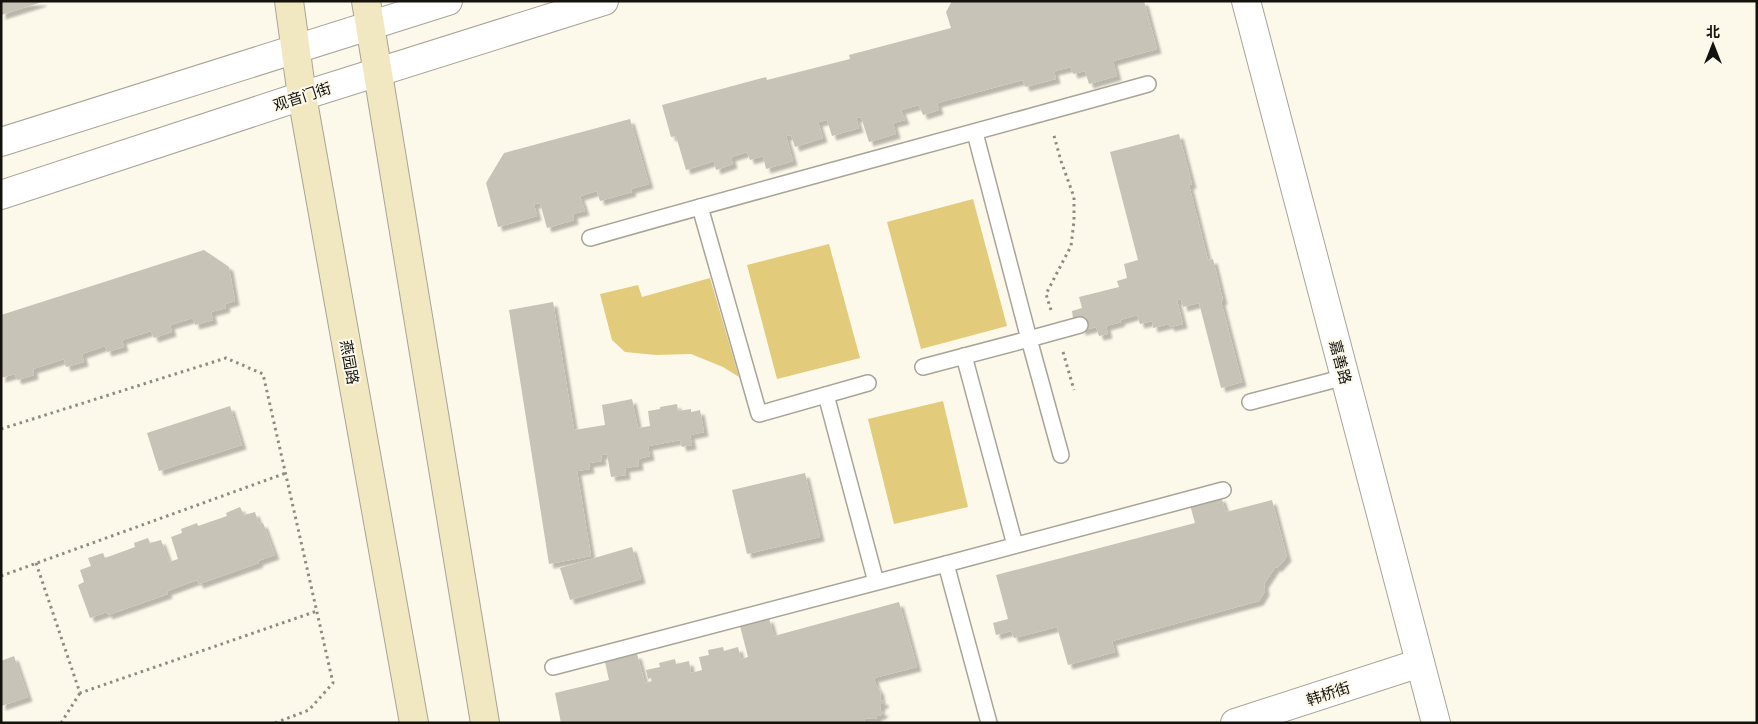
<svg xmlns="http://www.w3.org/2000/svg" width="1758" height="724" font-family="Lato,'Noto Sans SC',sans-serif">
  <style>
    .green { fill: #e2cb7a }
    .building { fill: #c7c3b6; filter: url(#shadow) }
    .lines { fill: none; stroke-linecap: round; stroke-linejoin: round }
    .service-casing { stroke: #a8a497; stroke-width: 18 }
    .minor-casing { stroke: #a8a497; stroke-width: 30 }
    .tertiary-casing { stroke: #a8a497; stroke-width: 30 }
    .secondary-casing { stroke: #a8a497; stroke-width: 30 }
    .path { stroke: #8e8c82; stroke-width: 3; stroke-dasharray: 2.5 4; stroke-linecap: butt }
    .service { stroke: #fff; stroke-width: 15 }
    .minor { stroke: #fff; stroke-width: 28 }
    .tertiary { stroke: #fff; stroke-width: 28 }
    .secondary { stroke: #f1e7c1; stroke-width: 28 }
    .labels { text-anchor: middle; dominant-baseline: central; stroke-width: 4; stroke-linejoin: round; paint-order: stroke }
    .street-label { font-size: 15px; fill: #13120d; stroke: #fcf8ea }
  </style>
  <defs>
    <filter id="shadow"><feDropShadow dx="4.5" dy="4.5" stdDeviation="1" flood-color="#0004"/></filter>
  </defs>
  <rect width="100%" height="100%" fill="#fcf8ea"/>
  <!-- green -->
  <g class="green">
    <path d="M973 199 1007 326 921 349 887 222Z"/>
    <path d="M829 244 860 358 777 379 747 265Z"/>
    <path d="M710 278 739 377 723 367 691 354 656 355 625 352 612 340 600 294 638 285 642 297Z"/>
    <path d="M943 401 968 507 894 524 868 419Z"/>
  </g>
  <!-- building -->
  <g class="building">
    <path d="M1 1H42V2L1 15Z"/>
    <path d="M952 1H1144L1157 49 1113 61 1117 76 1089 84 1085 71 1073 74 1071 67 1054 71 1056 79 1025 87 1023 80 937 103 939 110 923 115 919 105 901 110 905 120 893 123 896 134 869 142 861 117 856 118 859 128 832 136 827 120 818 122 823 138 795 147 791 135 786 136 793 161 766 169 763 156 750 160 747 152 731 157 733 164 716 170 714 161 686 170 676 136 671 137 662 105 766 77 767 80 850 59 849 55 951 28 946 12Z"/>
    <path d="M630 119 649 184 631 189 632 192 600 201 597 191 580 196 585 211 573 214 574 220 547 228 540 203 534 204 537 216 498 227 486 183 504 153Z"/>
    <path d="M1179 134 1192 184 1189 185 1208 260 1213 259 1223 300 1221 301 1242 382 1221 388 1199 303 1183 307 1181 299 1177 300 1183 324 1170 327 1169 324 1153 328 1152 321 1140 324 1137 315 1120 320 1121 322 1106 326 1108 334 1099 336 1096 327 1081 331 1078 317 1073 318 1072 311 1082 308 1079 297 1119 287 1117 281 1127 278 1124 264 1138 260 1110 152Z"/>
    <path d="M204 250 229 267 235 301 225 304 226 308 211 312 213 320 195 325 193 318 170 325 172 332 154 338 151 331 122 340 124 347 107 352 105 346 82 354 84 362 66 367 64 359 33 369 34 375 17 380 15 374 1 378V315Z"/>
    <path d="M553 302 574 430 605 425 602 405 632 399 638 428 650 426 648 411 660 409V407L677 404 678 411 691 409V412L700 410 704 432 690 435 692 445 682 447 680 440 648 446 650 456 638 459 639 466 625 468 626 475 611 477 607 454 601 455 602 461 589 463 590 469 577 471 591 556 549 564 509 310Z"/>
    <path d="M230 406 242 445 159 471 147 433Z"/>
    <path d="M805 473 820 537 747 554 732 490Z"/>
    <path d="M1221 497 1226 512 1272 500 1287 557 1277 568 1276 566 1264 584 1265 591 1259 601 1112 641 1115 652 1068 665 1057 627 1014 638 1011 631 996 635 993 623 1008 619 996 575 1195 523 1190 505Z"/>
    <path d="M240 507 244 515 255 512 259 524 263 523 275 555 258 561 259 563 199 584 197 580 167 591 168 594 108 615 107 612 90 618 78 585 84 582 80 570 91 566 88 558 103 553 105 558 135 547 134 543 148 538 150 543 161 540 169 562 178 559 171 537 182 533 181 529 197 523 198 526 227 516 226 513Z"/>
    <path d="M632 547 641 579 570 600 560 568Z"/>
    <path d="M899 602 917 667 874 678 876 685 880 691 881 701 884 700V704H881L880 711H884L881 715 877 716 876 719 865 718 864 722 859 723H561L555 693 609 680 605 662 637 654 645 683 652 681 651 678 648 679 646 670 660 667 659 663 675 659 676 664 689 661 691 673 702 670 699 657 709 655 708 650 723 647 724 651 738 647 741 659 748 657 740 626 769 618 774 636Z"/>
    <path d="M14 656 28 697 1 706V661Z"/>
  </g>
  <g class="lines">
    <!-- service casing -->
    <g class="service-casing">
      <g id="service">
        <path d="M700 207 759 414 868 383"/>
        <path d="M590 238C775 185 962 136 1148 84"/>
        <path d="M964 356 1015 545"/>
        <path d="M923 367 1029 339 975 133"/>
        <path d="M826 395 876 582"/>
        <path d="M1250 402 1345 377"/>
        <path d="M1061 455 1029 339 1080 325"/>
        <path d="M946 564 1223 490"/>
        <path d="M553 667 946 564 989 723"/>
      </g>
    </g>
    <!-- minor casing -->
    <g class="minor-casing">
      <path id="minor" d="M1235 723 1420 663"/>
    </g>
    <!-- tertiary casing -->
    <g class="tertiary-casing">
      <g id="tertiary">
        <path d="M1246 1 1436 723"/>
        <path d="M1 142 448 1"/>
        <path d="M1 195 302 96 604 1"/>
      </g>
    </g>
    <!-- secondary casing -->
    <g class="secondary-casing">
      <g id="secondary">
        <path d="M289 1 302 96 414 723"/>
        <path d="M366 1 485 723"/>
      </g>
    </g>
    <!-- path -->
    <g class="path">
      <path d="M1051 310 1046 294 1071 246 1074 221V197L1061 161 1053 132"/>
      <path d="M1063 352 1074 390"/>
      <path d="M1 429 226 358 263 374 333 683 309 710 275 723"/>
      <path d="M36 563 80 693 317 611"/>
      <path d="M1 576 286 473"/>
      <path d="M61 723 80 693"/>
    </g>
    <!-- service -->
    <use href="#service" class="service"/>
    <!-- minor -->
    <use href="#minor" class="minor"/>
    <!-- tertiary -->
    <use href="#tertiary" class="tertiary"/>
    <!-- secondary -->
    <use href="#secondary" class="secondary"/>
  </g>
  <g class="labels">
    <!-- street labels -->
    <g class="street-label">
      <text transform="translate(302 96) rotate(-18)">观音门街</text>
      <text transform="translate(350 362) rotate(80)">燕园路</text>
      <text transform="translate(1341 362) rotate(75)">嘉善路</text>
      <text transform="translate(1328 693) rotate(-18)">韩桥街</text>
    </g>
  </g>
  <!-- border -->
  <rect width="1758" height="724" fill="none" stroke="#13120d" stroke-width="5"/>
  <!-- north arrow -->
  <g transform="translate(1713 45)" stroke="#fcf8ea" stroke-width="4" paint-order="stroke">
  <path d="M0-4L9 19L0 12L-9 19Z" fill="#13120d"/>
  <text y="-8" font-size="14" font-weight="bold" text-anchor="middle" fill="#13120d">北</text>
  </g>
</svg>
